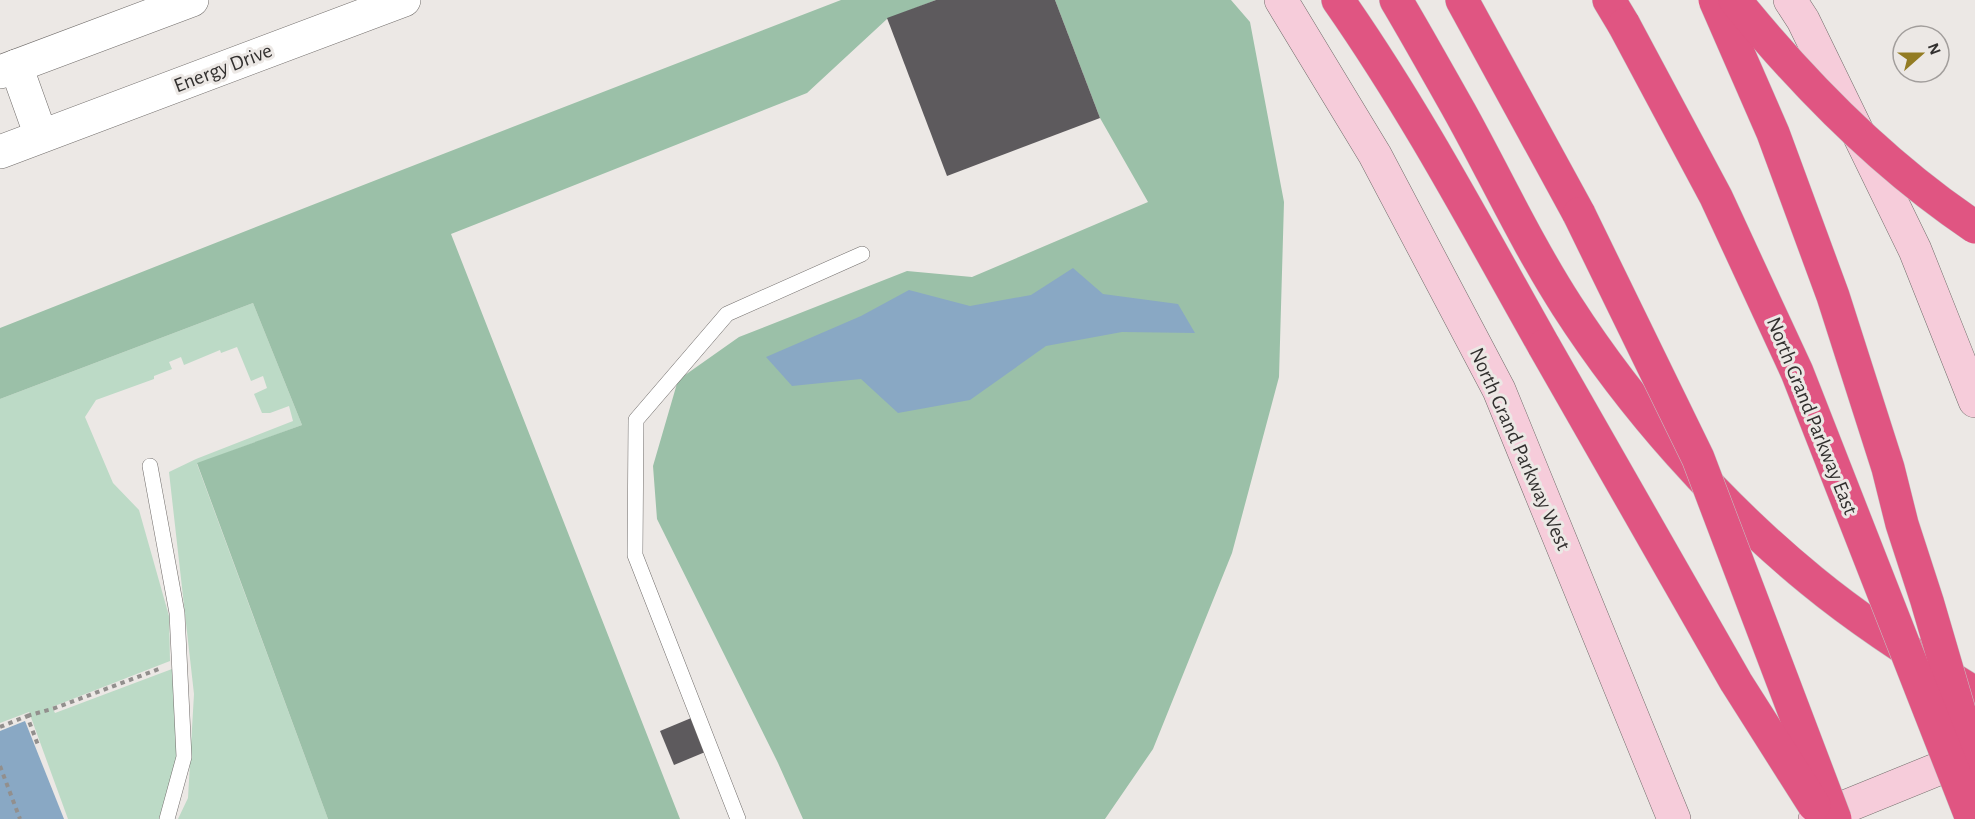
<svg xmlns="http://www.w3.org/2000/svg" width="1975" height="819" font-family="'Alegreya Sans',sans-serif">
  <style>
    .green { fill: #bcdac6 }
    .forest { fill: #9bc0a8 }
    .water { fill: #89a8c4 }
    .building { fill: #5d5a5d }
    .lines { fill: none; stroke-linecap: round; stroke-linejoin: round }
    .service-casing { stroke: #716d6b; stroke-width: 16 }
    .tertiary-casing { stroke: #716d6b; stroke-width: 34 }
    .secondary-casing { stroke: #716d6b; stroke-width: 34 }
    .motorway-casing { stroke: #c6c5c5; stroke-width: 34 }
    .path { stroke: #928f8d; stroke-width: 4; stroke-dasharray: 4.5 4.5; stroke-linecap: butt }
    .service { stroke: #fff; stroke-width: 15 }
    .tertiary { stroke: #fff; stroke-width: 33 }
    .secondary { stroke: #f6ccda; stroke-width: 33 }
    .motorway { stroke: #e05582; stroke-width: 33 }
    .motorway-bridge-casing { stroke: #c6c5c5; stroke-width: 34; stroke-linecap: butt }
    .motorway-bridge { stroke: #e05582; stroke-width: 33 }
    .labels { text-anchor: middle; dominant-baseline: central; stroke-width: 6; stroke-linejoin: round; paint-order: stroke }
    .street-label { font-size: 21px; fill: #32302f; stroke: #ece8e5 }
  </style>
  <rect width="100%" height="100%" fill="#ece8e5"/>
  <!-- green -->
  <path class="green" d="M253 303 302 425 197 464 328 819H178L188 798 194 694 169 472 196 459 293 421 289 406 270 413H262L254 394 267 388 263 376 251 381 237 347 221 353 220 350 184 365 181 357 169 362 172 369 154 376V379L96 400 85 417 113 483 139 510 169 616 170 661 52 707 55 713 172 669 177 754 170 795 159 819H68L29 712 0 723V399Z"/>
  <!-- forest -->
  <g class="forest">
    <path d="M841 0H936L887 19 807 93 451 234 680 819H328L197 463 302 425 253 303 0 399V328C280 217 560 108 841 0Z"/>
    <path d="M1055 0H1231L1250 22 1284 202 1279 377 1232 553 1153 749 1105 819H803L778 763 657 519 653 466 678 380 739 337 907 271 972 277 1148 202 1100 118Z"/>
  </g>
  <!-- water -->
  <g class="water">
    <path d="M1073 268 1103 294 1178 304 1195 333 1122 332 1046 346 970 400 898 413 861 379 792 386 766 357 861 316 909 290 970 306 1031 295Z"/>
    <path d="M25 721 64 819H0V731Z"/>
  </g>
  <!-- building -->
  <g class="building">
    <path d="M936 0H1055L1100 118 947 176 887 18Z"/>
    <path d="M696 716 710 750 674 765 660 731Z"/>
  </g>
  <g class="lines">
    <!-- service casing -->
    <g class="service-casing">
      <g id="service">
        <path d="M150 466 177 613 184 757 167 819"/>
        <path d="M738 819 635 555 636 420 727 314 862 254"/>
      </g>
    </g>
    <!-- tertiary casing -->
    <g class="tertiary-casing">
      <g id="tertiary">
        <path d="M16 66 41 136"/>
        <path d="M0 72 192 0"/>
        <path d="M0 152 404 0"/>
      </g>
    </g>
    <!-- secondary casing -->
    <g class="secondary-casing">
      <g id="secondary">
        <path d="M1281 0 1375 155 1499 390 1674 819"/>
        <path d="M1790 0 1803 20 1915 250 1975 401"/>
        <path d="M1815 819 1975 754"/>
      </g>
    </g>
    <!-- motorway casing -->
    <g class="motorway-casing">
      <g id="motorway">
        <path d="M1338 0C1415 110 1478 229 1544 346"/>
        <path d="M1396 0C1418 37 1439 75 1460 112 1496 177 1527 244 1567 306 1632 407 1719 505 1812 581 1863 623 1919 659 1975 693"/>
        <path d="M1462 0 1579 214"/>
        <path d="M1609 0 1624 25"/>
      </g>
    </g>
    <!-- path -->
    <g class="path">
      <path d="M27 716 55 708 159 669"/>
      <path d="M0 727 27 716 38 745"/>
      <path d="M0 766 20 819"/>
    </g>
    <!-- service -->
    <use href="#service" class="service"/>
    <!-- tertiary -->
    <use href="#tertiary" class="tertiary"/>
    <!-- secondary -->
    <use href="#secondary" class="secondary"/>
    <!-- motorway -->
    <use href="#motorway" class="motorway"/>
    <!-- motorway-bridge casing -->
    <g class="motorway-bridge-casing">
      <g id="motorway-bridge">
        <path d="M1715 0 1773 133 1833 296 1888 468 1902 524 1927 601 1975 765"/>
        <path d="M1735 0C1804 85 1884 166 1975 227"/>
        <path d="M1624 25 1716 197 1797 372 1972 819"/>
        <path d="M1579 214 1698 458 1835 819"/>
        <path d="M1544 346 1736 682 1814 805"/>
      </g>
    </g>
    <!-- motorway-bridge -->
    <use href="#motorway-bridge" class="motorway-bridge"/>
  </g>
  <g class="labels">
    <!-- street labels -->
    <g class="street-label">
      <text transform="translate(223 68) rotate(-21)">Energy Drive</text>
      <text transform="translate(1812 416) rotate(68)">North Grand Parkway East</text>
      <text transform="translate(1520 449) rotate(66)">North Grand Parkway West</text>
    </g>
  </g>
  <!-- north arrow -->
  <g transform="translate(1921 54) rotate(69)"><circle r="28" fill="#ece8e5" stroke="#a29e9c" stroke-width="1.5"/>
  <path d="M0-4.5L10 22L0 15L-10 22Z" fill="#937c23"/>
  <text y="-9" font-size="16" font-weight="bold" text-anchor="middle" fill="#32302f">N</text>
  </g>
</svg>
